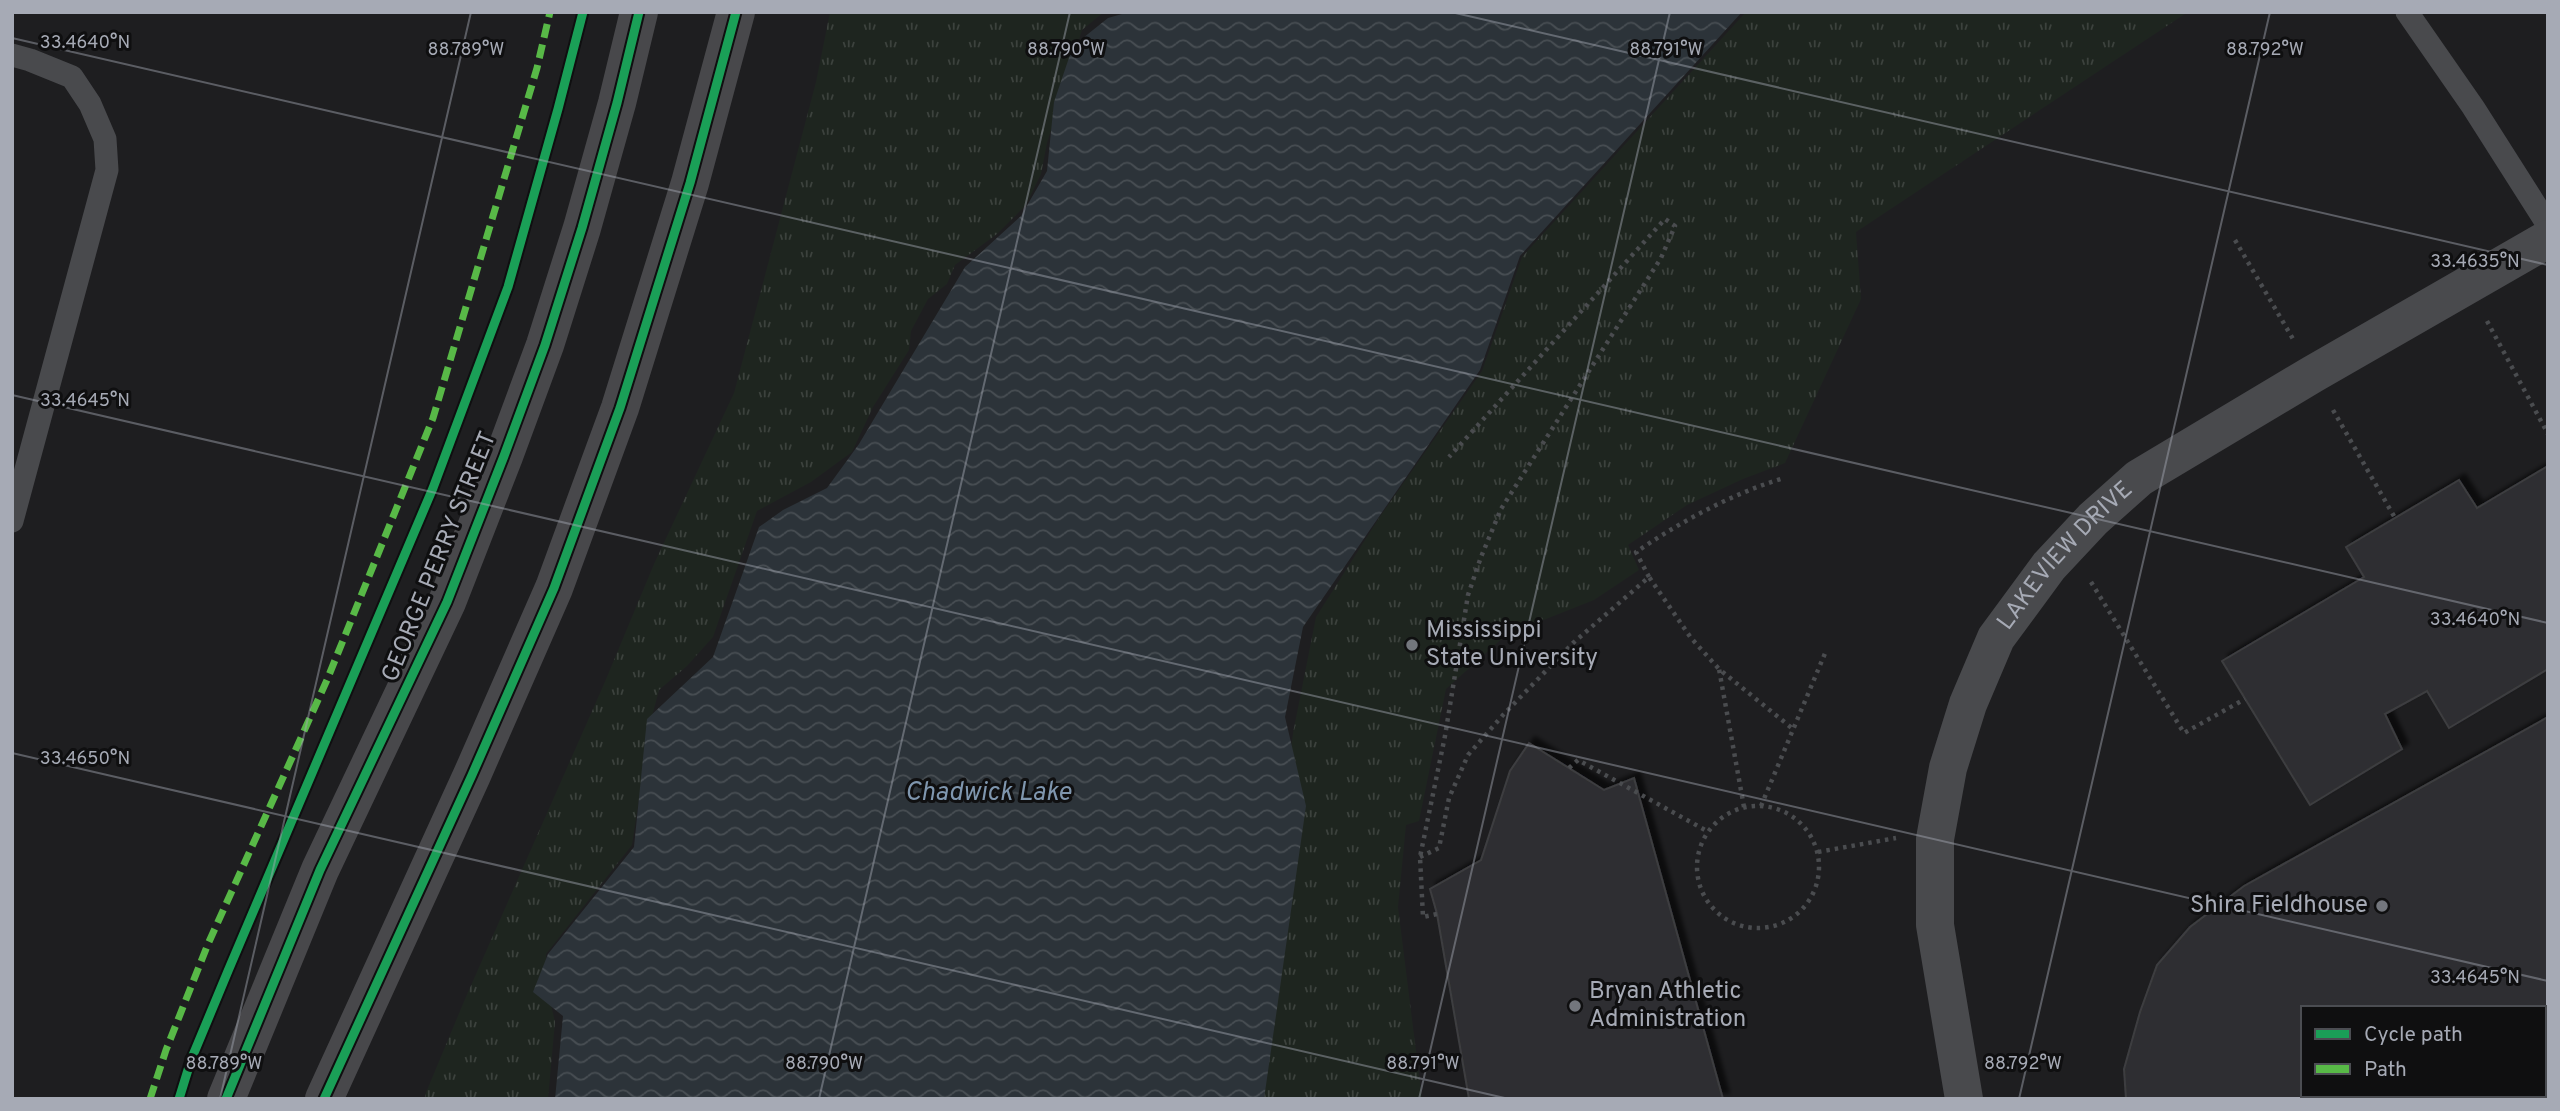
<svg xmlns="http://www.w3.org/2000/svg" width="2560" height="1111" font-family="Overpass,sans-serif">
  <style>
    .built { fill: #1e1e20; fill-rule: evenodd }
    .grass { fill: url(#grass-tufts) }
    .water { fill: url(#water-waves) }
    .building { fill: #2f2f30; stroke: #3d3e41; stroke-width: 2; filter: url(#shadow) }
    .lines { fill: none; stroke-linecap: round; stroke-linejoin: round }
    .path { stroke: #4a4c4f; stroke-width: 4.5; stroke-dasharray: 3.5 5; stroke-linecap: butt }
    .lane { stroke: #494a4d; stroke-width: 23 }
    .street { stroke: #494a4d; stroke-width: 38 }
    .secondary { stroke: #48484b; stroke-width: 38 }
    .quiet { stroke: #58b947; stroke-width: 7; stroke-dasharray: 14 7; stroke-linecap: butt }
    .cycleway-casing { stroke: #0f0f10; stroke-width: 13 }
    .cycleway { stroke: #1a9f57; stroke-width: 9 }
    .ticks { fill: none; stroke: #a6aab5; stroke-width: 2; stroke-opacity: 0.45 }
    .poi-dot { fill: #73767d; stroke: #0f0f10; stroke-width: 2.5 }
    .labels { text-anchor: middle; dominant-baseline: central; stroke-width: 6; stroke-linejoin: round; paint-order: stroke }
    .street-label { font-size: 24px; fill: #a6aab5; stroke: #0f0f10 }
    .poi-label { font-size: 24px; fill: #a6aab5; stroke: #0f0f10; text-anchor: start }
    .water-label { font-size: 26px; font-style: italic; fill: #7f96ae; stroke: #0f0f10 }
    .ticks-label { font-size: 18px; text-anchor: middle; fill: #a6aab5; stroke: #0f0f10; stroke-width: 6; stroke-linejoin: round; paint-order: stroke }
  </style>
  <defs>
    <pattern id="grass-tufts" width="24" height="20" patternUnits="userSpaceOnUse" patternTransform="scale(1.75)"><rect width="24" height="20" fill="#1e251f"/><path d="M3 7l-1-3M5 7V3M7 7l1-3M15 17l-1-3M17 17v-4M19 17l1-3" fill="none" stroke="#3c423d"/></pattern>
    <pattern id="water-waves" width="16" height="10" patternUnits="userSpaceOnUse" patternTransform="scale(1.75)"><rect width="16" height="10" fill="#2c3339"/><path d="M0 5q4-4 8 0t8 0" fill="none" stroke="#484e53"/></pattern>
    <filter id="shadow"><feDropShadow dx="6" dy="-6" stdDeviation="2" flood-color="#0009"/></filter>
  </defs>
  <rect width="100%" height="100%" fill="#141415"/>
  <!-- built -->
  <path class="built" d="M12 12H2548V1099H12ZM2303 1008H2544V1095H2303Z"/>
  <!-- grass -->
  <g class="grass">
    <path d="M830 12H1104L1082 30 1047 143 1041 174 1026 205 997 234 955 265 947 284 928 299 911 331 909 350 873 407 852 452 811 482 757 511 713 637 687 666 659 690 651 720 632 845 546 954V982L555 1022 548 1099H426L425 1095 465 999 604 684 654 564 734 393 816 82Z"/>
    <path d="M1746 12H2188L1856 232 1861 299 1785 463 1743 479 1687 505 1628 545 1639 570 1594 600 1506 635 1446 689 1419 821 1406 825 1398 907 1422 1099H1247L1259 982 1293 733 1316 617 1379 518 1482 371 1522 257Z"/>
  </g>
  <!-- water -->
  <path class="water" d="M1129 12H1742L1520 256 1480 370 1303 627 1285 717 1306 806 1264 1099H555L563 1016 533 992 548 954 634 847 647 719 713 657 759 527 783 510 827 488 859 444 965 267 1021 216 1047 171 1054 102 1073 46 1108 18Z"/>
  <!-- building -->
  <g class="building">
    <path d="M2548 466V669L2449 728 2427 691 2385 714 2402 749 2310 805 2222 661 2364 577 2346 547 2459 480 2477 508Z"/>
    <path d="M2548 717V1049L2544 1051V1008H2303V1095H2468L2461 1099H2126L2124 1069 2140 1012 2157 965 2190 927 2244 886Z"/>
    <path d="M1529 743 1604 790 1634 778 1723 1099H1469L1437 914 1430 889 1481 860 1510 771Z"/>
  </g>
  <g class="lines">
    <!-- path -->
    <g class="path">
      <path d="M2235 240 2293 339"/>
      <path d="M2487 321 2548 434"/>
      <path d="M2333 410 2395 518"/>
      <path d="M1649 577 1636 552C1682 521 1731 494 1784 478"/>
      <path d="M2091 582 2184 733 2245 699"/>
      <path d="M1569 768 1578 760 1707 831"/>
      <circle cx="1758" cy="867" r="61"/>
      <path d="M1761 806 1826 651"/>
      <path d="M1744 807 1719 669 1793 729"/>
      <path d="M1818 852 1896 838"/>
      <path d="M1420 857 1439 848 1449 798 1468 755 1503 715 1573 643 1649 577 1691 638 1719 669"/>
      <path d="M1437 914 1423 917 1420 857 1445 736 1468 595 1481 557 1501 509 1661 258 1675 226 1665 219 1449 457"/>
    </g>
    <!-- lane -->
    <g class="lane">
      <path d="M2407 12 2473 107 2548 225"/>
      <path d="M12 55 30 60 72 77 90 104 105 139 107 170 12 521"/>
    </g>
    <!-- street -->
    <path class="street" id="s1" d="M1964 1099 1935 925V839L1948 768 1968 704 1996 638 2049 566 2093 519 2139 478 2313 374 2548 239"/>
    <!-- secondary -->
    <g class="secondary">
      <path d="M226 1099 320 870 447 602 504 456 545 345 582 228 617 103 639 12"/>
      <path d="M324 1099 472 775 554 588 620 408 690 183 736 12"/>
    </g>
    <!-- quiet -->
    <path class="quiet" d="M150 1099 166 1050 208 944 327 680 433 418 537 68 550 12"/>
    <!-- cycleway casing -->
    <g class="cycleway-casing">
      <g id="cycleway">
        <path d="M179 1099 191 1060 228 971 433 488 508 287 558 109 583 12"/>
        <path d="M226 1099 320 870 447 602 504 456 545 345 582 228 617 103 639 12"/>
        <path d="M324 1099 472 775 554 588 620 408 690 183 736 12"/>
      </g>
    </g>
    <!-- cycleway -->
    <use href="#cycleway" class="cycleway"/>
  </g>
  <!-- ticks -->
  <path class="ticks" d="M1451 12 2548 265M12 38 2548 623M12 395 2548 981M12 753 1509 1099M220 1099 471 12M819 1099 1070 12M1419 1099 1670 12M2019 1099 2270 12"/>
  <!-- markers -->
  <g class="poi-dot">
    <circle cx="1412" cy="645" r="7"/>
    <circle cx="2382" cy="906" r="7"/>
    <circle cx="1575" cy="1006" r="7"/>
  </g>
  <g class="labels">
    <!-- street labels -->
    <g class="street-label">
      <text transform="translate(440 557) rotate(-68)">GEORGE PERRY STREET</text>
      <text stroke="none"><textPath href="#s1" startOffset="581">LAKEVIEW DRIVE</textPath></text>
    </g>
    <!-- poi labels -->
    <g class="poi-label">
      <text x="1426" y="631">Mississippi<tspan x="1426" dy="28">State University</tspan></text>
      <text x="2368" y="906" text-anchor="end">Shira Fieldhouse</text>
      <text x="1589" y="992">Bryan Athletic<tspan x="1589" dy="28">Administration</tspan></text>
    </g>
    <!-- water labels -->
    <g class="water-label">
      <text x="988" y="793">Chadwick Lake</text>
    </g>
  </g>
  <g class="ticks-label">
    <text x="85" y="48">33.4640°N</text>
    <text x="466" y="55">88.789°W</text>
    <text x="1066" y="55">88.790°W</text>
    <text x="1666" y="55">88.791°W</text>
    <text x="2265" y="55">88.792°W</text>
    <text x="2475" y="267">33.4635°N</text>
    <text x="85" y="406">33.4645°N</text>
    <text x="2475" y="625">33.4640°N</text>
    <text x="85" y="764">33.4650°N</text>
    <text x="2475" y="983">33.4645°N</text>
    <text x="224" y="1069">88.789°W</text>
    <text x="824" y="1069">88.790°W</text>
    <text x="1423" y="1069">88.791°W</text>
    <text x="2023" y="1069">88.792°W</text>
  </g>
  <!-- border -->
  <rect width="2560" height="1111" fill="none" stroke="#a6aab5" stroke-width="28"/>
  <!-- legend -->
  <rect x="2301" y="1006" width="245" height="91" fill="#0f0f10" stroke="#4b4d52" stroke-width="2"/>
  <rect x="2315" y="1029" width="35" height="10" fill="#1a9f57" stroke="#4b4d52" stroke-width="2"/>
  <text x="2364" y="1041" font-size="21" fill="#a6aab5">Cycle path</text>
  <rect x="2315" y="1064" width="35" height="10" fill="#58b947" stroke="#4b4d52" stroke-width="2"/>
  <text x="2364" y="1076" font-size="21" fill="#a6aab5">Path</text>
</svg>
